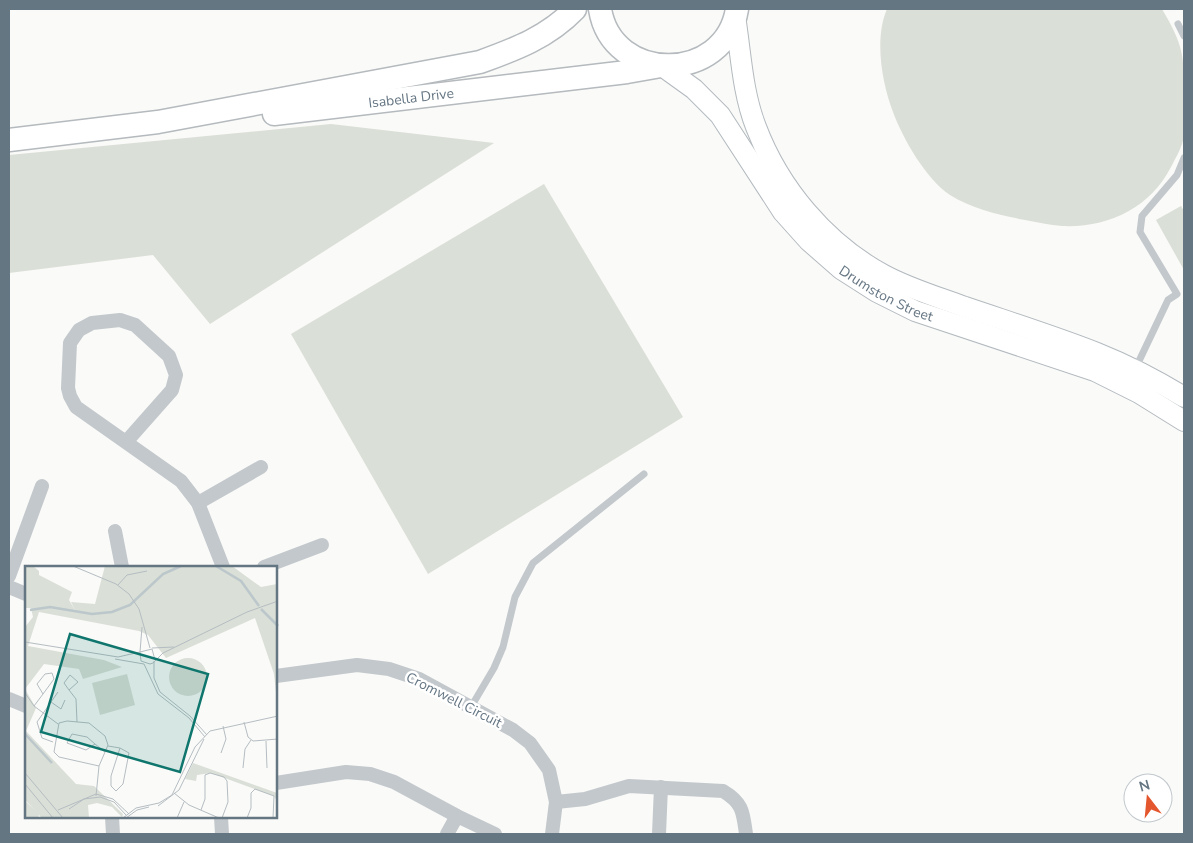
<svg xmlns="http://www.w3.org/2000/svg" width="1193" height="843" font-family="'Nunito Sans',sans-serif">
  <style>
    .green { fill: #dadfd7 }
    .lines { fill: none; stroke-linecap: round; stroke-linejoin: round }
    .secondary-casing { stroke: #b3babf; stroke-width: 22 }
    .primary-casing { stroke: #b5babe; stroke-width: 25 }
    .lane { stroke: #c3c8cc; stroke-width: 7 }
    .street { stroke: #c3c8cc; stroke-width: 14 }
    .secondary { stroke: #fff; stroke-width: 20 }
    .primary { stroke: #fff; stroke-width: 22 }
    .labels { text-anchor: middle; dominant-baseline: central; stroke-width: 5; stroke-linejoin: round; paint-order: stroke }
    .street-label { font-size: 14px; fill: #657683; stroke: #fff }
    .inset-river { fill: none; stroke: #bbc7cb; stroke-width: 2.5 }
    .inset-road { fill: none; stroke: #b5bdc2; stroke-width: 1 }
    .view { fill: #0f766e; fill-opacity: 0.15; stroke: #0f766e; stroke-width: 2.5 }
    .inset-edge { fill: none; stroke: #657683; stroke-width: 2.5 }
  </style>
  <rect width="100%" height="100%" fill="#fafaf8"/>
  <!-- green -->
  <g class="green">
    <path d="M887 9H1162C1185 48 1184 57 1184 101 1184 112 1186 125 1184 135 1183 146 1176 157 1171 167 1150 208 1108 228 1062 226 1050 225 1037 222 1025 220 1000 215 972 209 950 195 926 179 903 139 893 112 882 83 874 39 887 9Z"/>
    <path d="M331 124 494 143 210 324 153 255 9 273V155Z"/>
    <path d="M544 184 683 417 428 574 291 334Z"/>
    <path d="M1181 206 1184 211V270L1156 220Z"/>
  </g>
  <g class="lines">
    <!-- secondary casing -->
    <g class="secondary-casing">
      <g id="secondary">
        <path d="M735 16C741 53 742 91 756 127 779 188 826 244 884 275 910 289 938 297 965 307 1009 322 1054 336 1097 353 1127 365 1156 380 1184 397"/>
        <path id="s1" d="M662 66 694 89 720 115 783 212 809 241 841 269 877 292 915 311 1095 371 1139 393 1184 421"/>
      </g>
    </g>
    <!-- primary casing -->
    <g class="primary-casing">
      <g id="primary">
        <path d="M600 9C612 84 725 84 737 9"/>
        <path id="s2" d="M274 114 627 72 661 66"/>
        <path d="M9 140 158 122 480 62C516 49 548 37 575 9"/>
      </g>
    </g>
    <!-- lane -->
    <g class="lane">
      <path d="M1178 24 1184 36"/>
      <path d="M1139 370V361L1168 300 1177 294 1140 232 1142 216 1177 175 1184 158"/>
      <path d="M471 707 494 668 503 647 515 597 533 563 644 474"/>
    </g>
    <!-- street -->
    <g class="street">
      <path d="M126 442 172 390 176 375 169 356 135 325 120 320 92 323 79 330 70 343 68 388 70 396 76 407 181 481 198 503 223 567"/>
      <path d="M198 503 261 467"/>
      <path d="M115 531 122 567"/>
      <path d="M264 567 322 545"/>
      <path d="M9 576 42 486"/>
      <path d="M9 587 26 594"/>
      <path d="M276 676 357 665 389 669 419 679 513 730 530 743 549 770 556 802 552 834"/>
      <path d="M9 699 26 706"/>
      <path d="M276 783 346 772 370 774 394 782 457 816 495 834"/>
      <path d="M556 802 585 799 629 786 723 791C743 803 743 812 746 834"/>
      <path d="M112 817 113 834"/>
      <path d="M221 817 222 834"/>
      <path d="M447 834 457 816"/>
      <path d="M659 834 661 787"/>
    </g>
    <!-- secondary -->
    <use href="#secondary" class="secondary"/>
    <!-- primary -->
    <use href="#primary" class="primary"/>
  </g>
  <g class="labels">
    <!-- street labels -->
    <g class="street-label">
      <text stroke="none"><textPath href="#s2" startOffset="138">Isabella Drive</textPath></text>
      <text stroke="none"><textPath href="#s1" startOffset="325">Drumston Street</textPath></text>
      <text transform="translate(454 700) rotate(27)">Cromwell Circuit</text>
    </g>
  </g>
  <!-- overview -->
  <g transform="translate(25 566)">
    <rect width="252" height="252" fill="#fafaf8"/>
    <path d="M0 0H8L14 5V9L47 26 44 34 50 44 46 36 70 38 80 0H207L236 21 252 18V135L249 108 230 52 141 92 123 69 114 65 14 46 3 80 79 94 97 101 58 113 54 103 19 98 0 123 11 142 1 165 51 218 69 220 98 248 97 251 87 241 72 237 63 239 64 252H17L14 249 13 252H0V235L11 245 0 234V61L8 51 6 42H0ZM144 111a19 19 0 1 1 38 0a19 19 0 1 1-38 0ZM102 108 110 139 75 149 67 117ZM168 197 252 227V235L249 230 186 207 172 209 171 215 160 213Z" fill="#dadfd7"/>
    <path class="inset-river" d="M191 0 216 15 234 40M236 43 253 60M5 44 25 41 67 48 87 46 105 39 138 8 156 0M0 168 27 197"/>
    <path class="inset-road" d="M48 0 91 18 104 28 114 43 125 82M93 19 102 9 122 5M0 76 93 91 115 86M127 82 149 81M115 86 117 61M90 93 119 98M130 94 127 83 115 86 116 95 125 98 128 97 138 87 222 46 253 35M129 95V112L135 126 165 150 182 169M119 98 133 128 164 152 180 171M44 124 39 117 45 109 53 116 44 124 51 133 52 156M0 127 9 140 33 158M26 136 36 143 40 134M9 140 18 128 12 118 20 108 27 107 29 113 18 128M219 156 223 171 228 175 253 173M241 175 242 202M28 176 17 172 12 156 33 126M70 178 62 171 47 168 42 177 61 184 70 178 80 186M83 180 95 182 86 210V220L91 225 98 218 104 187 95 182M196 187 201 173 198 160M218 202 220 183 226 174M0 207 38 252M0 218 28 252M149 227 164 239 194 252M71 230 74 200 34 191 29 186 34 157 42 155 64 157 80 170 83 179 74 200M133 240 154 224 179 173M44 243 59 233 75 231 89 236 101 249M33 244 71 228 88 233 104 248M176 244 180 233V209L185 207 199 211 202 215 203 236 197 252M98 252 111 242 134 237 147 229 170 181 185 165 253 150M101 252 112 244 124 241M152 252 159 236M222 252 226 242V227L230 223 249 230 248 252"/>
    <path class="view" d="M45 68 183 108 155 206 16 166Z"/>
    <rect width="252" height="252" class="inset-edge"/>
  </g>
  <!-- border -->
  <rect width="1193" height="843" fill="none" stroke="#657683" stroke-width="20"/>
  <!-- north arrow -->
  <g transform="translate(1148 798) rotate(344)"><circle r="24" fill="#ffffff" stroke="#c1c8cd"/>
  <path d="M0-4L9 19L0 12L-9 19Z" fill="#e4572e"/>
  <text y="-8" font-size="14" font-weight="bold" text-anchor="middle" fill="#657683">N</text>
  </g>
</svg>
